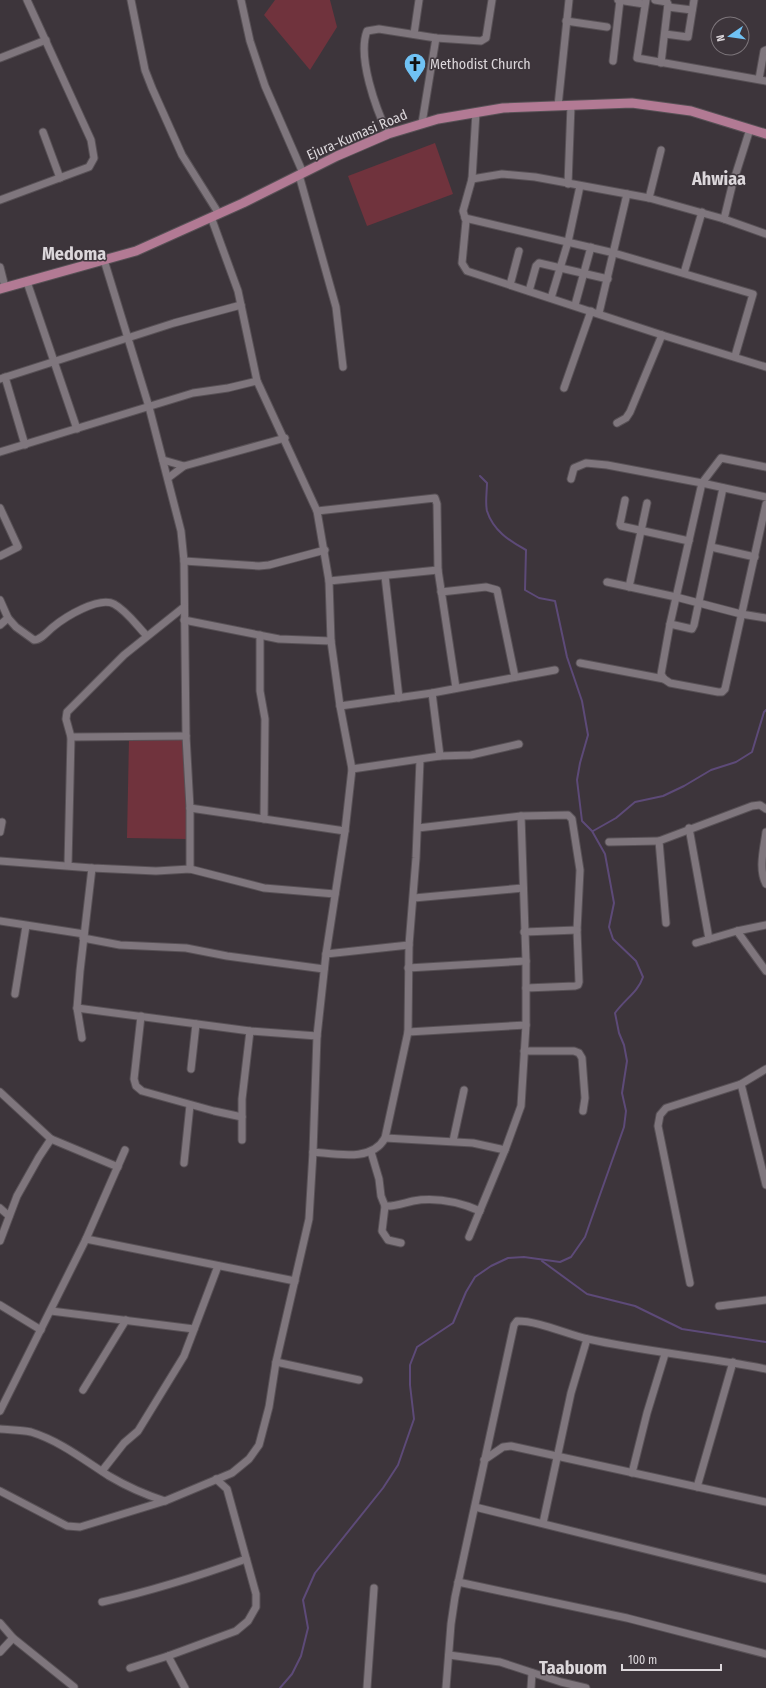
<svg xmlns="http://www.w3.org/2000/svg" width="766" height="1688" font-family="'Fira Sans Condensed',sans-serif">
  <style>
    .green { fill: #70333d }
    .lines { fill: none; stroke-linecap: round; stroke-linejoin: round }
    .stream { stroke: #5d4a78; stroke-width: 2 }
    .minor-casing { stroke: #585156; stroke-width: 9 }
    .major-casing { stroke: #585156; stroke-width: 11 }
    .minor { stroke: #7f767d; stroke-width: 7 }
    .major { stroke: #b27a94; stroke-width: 9 }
    .labels { text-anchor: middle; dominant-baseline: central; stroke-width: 3; stroke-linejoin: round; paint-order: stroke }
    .poi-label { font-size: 14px; fill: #dcd7db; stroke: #3d353b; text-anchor: start }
    .street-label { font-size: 14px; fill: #dcd7db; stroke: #3d353b }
    .district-label { font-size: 18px; font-weight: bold; fill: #dcd7db; stroke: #3d353b }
  </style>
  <rect width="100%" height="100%" fill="#3d353b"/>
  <!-- green -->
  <g class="green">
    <path d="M275 0H330L337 27 310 70 264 15Z"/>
    <path d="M435 143 453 194 367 226 348 176Z"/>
    <path d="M129 738 188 739 187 839 127 838Z"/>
  </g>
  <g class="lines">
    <!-- stream -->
    <g class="stream">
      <path d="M593 831 616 818 635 802 663 796 684 786 711 770 736 762 752 752 764 712 766 710"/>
      <path d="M542 1261 587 1294 635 1306 682 1329 766 1342"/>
      <path d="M280 1688 292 1674 301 1656 308 1628 303 1600 315 1573 383 1488 398 1465 414 1419 410 1385V1365L417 1347 453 1323 466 1292 475 1277 491 1266 508 1258 524 1257 560 1262 571 1257 585 1237 624 1127 626 1111 622 1093 627 1061 624 1045 619 1033 615 1013C625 999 638 992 643 977L636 961 613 939 609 927 614 903 605 854 592 831 582 821 577 780 580 763 588 735 582 701 567 657 555 601 539 598 525 590 526 550C509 541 493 530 487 511 485 503 487 491 487 483L480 476"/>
    </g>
    <!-- minor casing -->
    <g class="minor-casing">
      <g id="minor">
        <path d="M131 0 145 70 152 88 182 155 219 214"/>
        <path d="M241 0 250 41 265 86 303 173"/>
        <path d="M618 0 644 4"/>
        <path d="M646 0 637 58 766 81"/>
        <path d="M655 0 667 2 668 4 661 63"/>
        <path d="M668 7 692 10"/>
        <path d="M566 21 607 27"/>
        <path d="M414 34 419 0"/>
        <path d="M665 34 688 37 694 0"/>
        <path d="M0 58 46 40"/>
        <path d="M613 61 620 0"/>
        <path d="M759 79 764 51 766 50"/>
        <path d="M558 106 569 0"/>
        <path d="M476 112 472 179 463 211 466 221 462 263 467 271 662 335 766 367"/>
        <path d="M422 123 436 38"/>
        <path d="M750 129 732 186 724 219 766 234"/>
        <path d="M43 132 60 178"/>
        <path d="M388 134C376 109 357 57 367 31L379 29 436 38 481 41 486 38 492 0"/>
        <path d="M299 175 336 307 343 367"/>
        <path d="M472 179 502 174 535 177 649 198 724 219"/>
        <path d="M568 184 571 105"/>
        <path d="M649 198 661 150"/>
        <path d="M0 200 89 167 94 158 91 140 27 0"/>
        <path d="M465 218 614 253 753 294 735 356"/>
        <path d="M104 260 149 407 181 531 184 561 186 736 190 808V869"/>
        <path d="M0 267 5 287"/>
        <path d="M684 273 702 212"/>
        <path d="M27 282 77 429"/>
        <path d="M510 285 519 251"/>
        <path d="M529 291 536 266 539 263 608 279"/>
        <path d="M551 298 568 242 580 186"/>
        <path d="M575 305 591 247"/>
        <path d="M599 313 627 194"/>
        <path d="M5 377 25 445"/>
        <path d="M0 379 174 323 241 305"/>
        <path d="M564 388 591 311"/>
        <path d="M617 423 626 418 630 412 662 335"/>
        <path d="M0 452 193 393 228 388 257 381"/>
        <path d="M163 460 184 466"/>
        <path d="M766 467 721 458 702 483 670 624 661 674 664 679 670 683 718 692H722L725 689 766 504"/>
        <path d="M168 478 184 466 285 438"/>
        <path d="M571 479 574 468 586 463 607 465 702 483 766 497"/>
        <path d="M625 500 620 524 621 526 689 541"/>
        <path d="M0 508 18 547 0 556"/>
        <path d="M317 511 435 498 437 504 438 570 456 688"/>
        <path d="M711 547 755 557"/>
        <path d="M184 561 259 566 269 565 325 550"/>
        <path d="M385 576 399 698"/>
        <path d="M329 581 438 570"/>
        <path d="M607 582 676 597 741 614 766 618"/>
        <path d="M629 587 647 503"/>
        <path d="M441 592 486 587 497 590 515 677"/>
        <path d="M0 600 8 618 16 627 34 640C41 640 48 631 53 627 65 617 99 596 114 604 127 611 137 626 147 636"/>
        <path d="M184 620 279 639 331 641"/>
        <path d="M670 624 692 629 694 625 723 488"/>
        <path d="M0 625 8 618"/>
        <path d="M260 635V691L265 719 264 819"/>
        <path d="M580 663 664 679"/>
        <path d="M432 693 440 756"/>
        <path d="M340 706 432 693 555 670"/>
        <path d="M71 737 186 736"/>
        <path d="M352 769 440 756 471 755 519 744"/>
        <path d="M190 808 345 831"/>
        <path d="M418 828 521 816 568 815 572 819 580 870 577 930 579 982 578 985 575 986 526 988"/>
        <path d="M689 828 709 939"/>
        <path d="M0 832 2 822"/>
        <path d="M766 832C764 848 758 869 766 884"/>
        <path d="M609 842 659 841"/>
        <path d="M0 861 92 868 156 871 190 869 264 888 335 894"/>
        <path d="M68 865 71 737 66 719 67 712 124 655 184 607"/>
        <path d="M414 898 523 888"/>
        <path d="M0 921 84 934"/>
        <path d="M666 923 659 841 752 806 760 805 766 809"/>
        <path d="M737 931 766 971"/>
        <path d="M524 932 577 930"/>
        <path d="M83 938 120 945 186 948 227 956 324 969"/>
        <path d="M696 943 737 931 766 925"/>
        <path d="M326 954 409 945"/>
        <path d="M408 968 526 961"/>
        <path d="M15 994 26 926"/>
        <path d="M77 1008 250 1031 317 1036"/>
        <path d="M141 1016 134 1079 136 1086 142 1091 214 1111 242 1117"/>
        <path d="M408 1032 526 1025"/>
        <path d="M82 1038 77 1008 80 971 92 868"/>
        <path d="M524 1051H574L579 1053 582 1058 585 1098 583 1111"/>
        <path d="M191 1069 196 1024"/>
        <path d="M741 1084 766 1185"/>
        <path d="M0 1092 51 1139 118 1167"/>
        <path d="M385 1138 473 1143 505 1150"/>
        <path d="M242 1140V1099L250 1031"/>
        <path d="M453 1141 464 1090"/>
        <path d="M313 1152C337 1154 372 1162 385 1138L408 1032 409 945 416 858 420 760"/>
        <path d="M371 1152 379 1179 381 1196 385 1206C394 1207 404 1203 413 1201 436 1197 459 1202 480 1211"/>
        <path d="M184 1163 190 1105"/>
        <path d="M385 1206 382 1231 388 1240 401 1243"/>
        <path d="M0 1208 9 1216"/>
        <path d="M469 1237 505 1150 521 1106 526 1025V961L521 816"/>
        <path d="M86 1239 295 1281"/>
        <path d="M0 1241 17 1196 39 1157 51 1139"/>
        <path d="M690 1283 658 1126 660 1115 666 1108 741 1084 766 1069"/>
        <path d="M0 1305 41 1330"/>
        <path d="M719 1306 766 1300"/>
        <path d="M51 1311 194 1329"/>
        <path d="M276 1362 359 1380"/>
        <path d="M83 1390 126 1320"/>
        <path d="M0 1411 86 1239 125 1150"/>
        <path d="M0 1429C10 1430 21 1430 31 1432 60 1441 84 1460 109 1476 126 1486 146 1495 165 1501"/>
        <path d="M484 1460 503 1447 511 1446 766 1502"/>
        <path d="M102 1471 124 1443 138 1431 184 1356 218 1266"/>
        <path d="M632 1473 647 1413 665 1354"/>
        <path d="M697 1487 733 1362"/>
        <path d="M0 1491 67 1526 80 1527 165 1501 232 1473 249 1459 259 1445 269 1407 276 1362 309 1219 313 1152 317 1036 326 954 345 831 352 769 340 706 331 641 329 581 317 511 257 381 238 291 211 217"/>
        <path d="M475 1507 766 1579"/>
        <path d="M543 1523 571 1393 587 1339"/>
        <path d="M458 1582 627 1618 766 1654"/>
        <path d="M102 1602C151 1591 199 1576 246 1559"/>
        <path d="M0 1623 13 1638 74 1687"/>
        <path d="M0 1652 13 1638"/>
        <path d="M449 1655 500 1662 561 1682 586 1688"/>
        <path d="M168 1656 185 1688"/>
        <path d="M130 1668 168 1656 236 1631 248 1621 256 1607V1594L227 1489 216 1479"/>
        <path d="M367 1688 374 1588"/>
        <path d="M446 1688 451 1624 455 1597 514 1325 517 1321C539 1321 566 1334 588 1339 647 1352 707 1357 766 1369"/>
        <path d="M531 1688 532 1673"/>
      </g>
    </g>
    <!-- major casing -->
    <g class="major-casing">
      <path id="major" d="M0 289 136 251 243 203 337 156 388 134 438 119 503 108 632 103 691 111 766 134"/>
    </g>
    <!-- minor -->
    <use href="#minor" class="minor"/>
    <!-- major -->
    <use href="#major" class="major"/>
  </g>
  <!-- icons -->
  <defs>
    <g id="church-pin" transform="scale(1.15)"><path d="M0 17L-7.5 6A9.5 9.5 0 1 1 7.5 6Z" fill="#70c2f4" stroke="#3d353b"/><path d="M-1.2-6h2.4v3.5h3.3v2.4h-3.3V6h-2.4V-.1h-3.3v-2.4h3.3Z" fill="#111"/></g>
  </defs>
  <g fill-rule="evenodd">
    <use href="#church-pin" x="415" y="64"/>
  </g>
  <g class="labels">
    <!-- poi labels -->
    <g class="poi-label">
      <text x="430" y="64">Methodist Church</text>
    </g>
    <!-- street labels -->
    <g class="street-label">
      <text transform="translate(357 135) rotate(-23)">Ejura-Kumasi Road</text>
    </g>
    <!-- district labels -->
    <g class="district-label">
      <text x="719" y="179">Ahwiaa</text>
      <text x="74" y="254">Medoma</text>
      <text x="573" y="1668">Taabuom</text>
    </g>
  </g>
  <!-- north arrow -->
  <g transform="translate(730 36) rotate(257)"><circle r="19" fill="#3d353b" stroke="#7d767b"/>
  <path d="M0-3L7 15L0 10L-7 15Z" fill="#70c2f4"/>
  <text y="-6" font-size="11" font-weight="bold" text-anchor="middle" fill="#dcd7db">N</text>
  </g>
  <!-- scale -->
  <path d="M622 1664v6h99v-6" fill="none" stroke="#dcd7db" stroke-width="2"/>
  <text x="628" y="1664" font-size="12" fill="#dcd7db" stroke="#3d353b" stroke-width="3" paint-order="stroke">100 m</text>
</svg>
